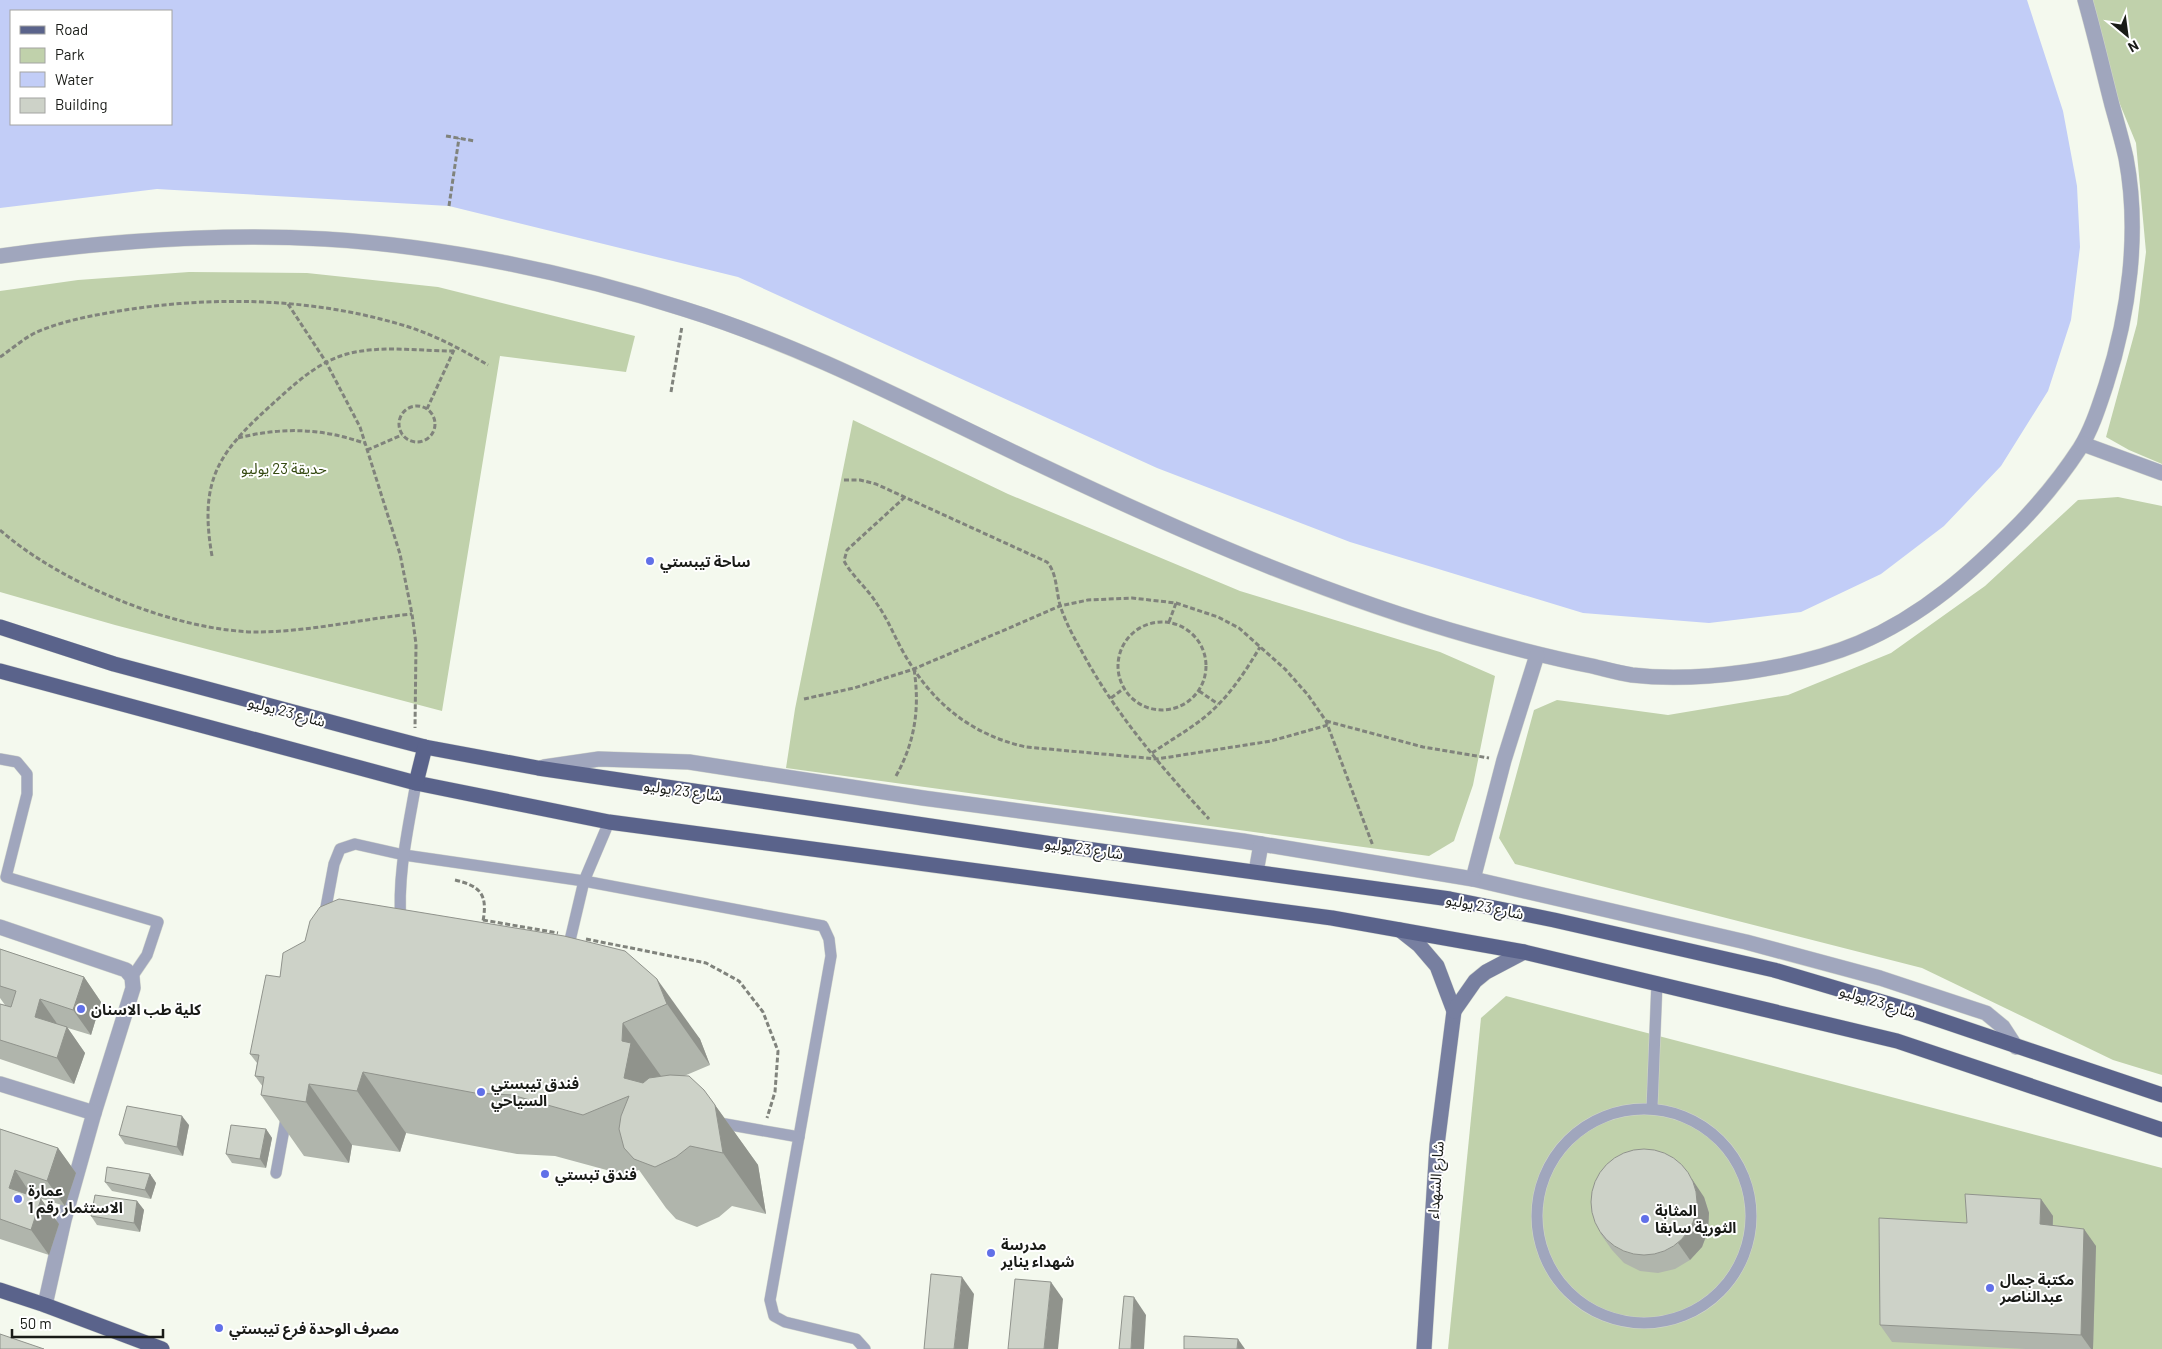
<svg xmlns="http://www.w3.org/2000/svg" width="2162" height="1349" font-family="Barlow,'Noto Sans Arabic',sans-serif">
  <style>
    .green { fill: #c0d1ab }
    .water { fill: #c2cdf7; fill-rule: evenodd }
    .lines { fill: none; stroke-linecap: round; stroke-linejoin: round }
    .lane-casing { stroke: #d1d5cc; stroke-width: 12 }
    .street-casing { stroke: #d1d5cc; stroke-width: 16 }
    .secondary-casing { stroke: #d1d5cc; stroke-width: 16 }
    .primary-casing { stroke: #d1d5cc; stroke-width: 16 }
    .path { stroke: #80837c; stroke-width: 3; stroke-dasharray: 5 2.5; stroke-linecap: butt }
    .lane { stroke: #a0a6bd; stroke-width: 11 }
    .street { stroke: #a0a6bd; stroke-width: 15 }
    .secondary { stroke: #777fa0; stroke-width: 15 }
    .primary { stroke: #5a638b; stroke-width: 15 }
    .wall { fill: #b0b5ac }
    .shaded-wall { fill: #90938c }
    .building { fill: #cdd2c8; stroke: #90938c }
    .poi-dot { fill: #6170e8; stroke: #fff; stroke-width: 2 }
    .labels { text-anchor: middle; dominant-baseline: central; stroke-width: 4; stroke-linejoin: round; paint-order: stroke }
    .park-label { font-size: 15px; fill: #344910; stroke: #fff }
    .poi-label { font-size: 15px; font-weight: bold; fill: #191b17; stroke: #fff; text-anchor: start }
    .street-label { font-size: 15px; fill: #191b17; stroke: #fff }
  </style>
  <rect width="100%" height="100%" fill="#f4f9ee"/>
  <!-- green -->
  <g class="green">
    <path d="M2088 0H2162V464L2129 450 2106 437 2137 324 2146 252 2136 143 2112 85Z"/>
    <path d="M189 272 307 273 438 287 635 336 626 372 500 356 442 711 115 625 0 592V291L78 280Z"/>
    <path d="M853 420 1008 494 1240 591 1440 652 1495 676 1473 785 1454 841 1429 856 786 768 795 709Z"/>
    <path d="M2118 497 2162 506V1075L2113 1060 1922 968 1515 864 1499 838 1534 710 1557 700 1668 715 1788 695 1891 653 1985 586 2078 500Z"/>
    <path d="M1506 996 2162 1168V1349H1448L1481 1018Z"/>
  </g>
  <!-- water -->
  <path class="water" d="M0 0H2027L2063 111 2077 186 2080 247 2071 320 2048 391 2001 466 1944 526 1881 574 1801 612 1709 623 1583 613 1350 542 1157 468 738 277 449 206 157 189 0 208ZM11 11H171V124H11Z"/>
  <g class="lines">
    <!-- lane casing -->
    <g class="lane-casing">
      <g id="lane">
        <path d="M0 759 17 762 27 774V794L6 877 158 922 147 955 132 977"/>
        <path d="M324 918 334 864 340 849 355 844 404 855 584 881 823 926 829 939 831 956 770 1300 774 1316 785 1322 856 1339 865 1349"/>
        <path d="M401 924C397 876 408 829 416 783"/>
        <path d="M567 953 584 881 609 822"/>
        <path d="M1652 1108 1657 982"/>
        <circle cx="1644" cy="1216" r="107"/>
        <path d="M714 1122 799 1137"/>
        <path d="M276 1173 287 1113"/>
      </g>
    </g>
    <!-- street casing -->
    <g class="street-casing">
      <g id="street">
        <path d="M0 256C108 241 216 233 325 239 443 246 572 273 684 309 806 347 918 407 1032 461 1175 529 1321 594 1474 637 1513 648 1552 658 1592 666 1605 669 1619 673 1632 675 1698 683 1797 669 1859 643 1923 616 1973 571 2021 522 2042 500 2063 474 2080 448 2092 429 2099 406 2106 385 2129 314 2140 232 2126 158 2122 140 2117 123 2112 105 2103 70 2095 35 2085 0"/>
        <path d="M2083 444 2162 473"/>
        <path d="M1537 655 1504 760 1473 879 1746 942 1880 978 1986 1013 2003 1027 2016 1047"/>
        <path d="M544 767 599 759 689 762 923 798 1243 841 1473 879"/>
        <path d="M1256 872 1261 844"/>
        <path d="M0 927 126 970 132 977 133 988 94 1113"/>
        <path d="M0 1084 94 1113 64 1220 45 1305"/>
      </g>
    </g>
    <!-- secondary casing -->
    <g class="secondary-casing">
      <g id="secondary">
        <path d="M1400 930 1419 945 1437 966 1454 1011 1437 1145 1424 1349"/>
        <path d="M1454 1011 1475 981 1486 972 1524 952"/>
      </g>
    </g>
    <!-- primary casing -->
    <g class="primary-casing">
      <g id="primary">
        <path d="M0 627 114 664 375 734 425 747 538 768 1086 849 1450 899 1554 920 1774 970 1919 1013 2162 1095"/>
        <path d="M0 671 416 783 609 822 1332 918 1524 952 1897 1041 2162 1130"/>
        <path d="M416 783 425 747"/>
        <path d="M0 1290 45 1305 162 1349"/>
      </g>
    </g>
    <!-- path -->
    <g class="path">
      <path d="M446 136 475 141"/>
      <path d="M449 206 459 138"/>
      <path d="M288 304 326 362 360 427 400 554 412 614 416 644 415 728"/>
      <path d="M0 357C12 349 24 338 37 332 65 320 95 315 125 310 216 296 310 298 399 324 431 333 459 348 488 365"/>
      <path d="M671 392 682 326"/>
      <circle cx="417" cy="424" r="18"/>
      <path d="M427 409 454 350"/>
      <path d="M238 438C282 427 321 428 364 443"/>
      <path d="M367 450 402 435"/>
      <path d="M844 480H860L876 484 1047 562C1057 573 1056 591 1060 605 1065 621 1073 636 1081 650 1114 712 1161 767 1209 819"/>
      <path d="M905 497 847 550 844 561C852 576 868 589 877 604 887 618 893 633 901 648 929 700 968 734 1026 747L1157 759 1271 741 1328 725"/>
      <path d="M0 530C61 584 180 633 261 632 313 631 362 619 412 614"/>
      <path d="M212 556C198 476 221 450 278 399 299 380 319 362 347 354 380 345 420 351 454 351"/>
      <circle cx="1162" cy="666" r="44"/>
      <path d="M1169 622 1176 603"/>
      <path d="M1199 691 1218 704"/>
      <path d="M1111 698 1123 689"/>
      <path d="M804 699 854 688 914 669 1060 606 1088 600 1132 598 1176 603 1218 617 1239 628 1285 669 1308 695 1326 721 1373 846"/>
      <path d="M1326 721 1423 747 1489 758"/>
      <path d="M1152 753C1168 742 1185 732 1201 720 1226 701 1244 674 1260 647"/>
      <path d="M896 776C915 742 920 708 914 669"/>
      <path d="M455 880C480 886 488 894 483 921"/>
      <path d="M483 920 558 933"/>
      <path d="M586 939 706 963 739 981 763 1012 778 1051 775 1092 767 1118"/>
    </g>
    <!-- lane -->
    <use href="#lane" class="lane"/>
    <!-- street -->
    <use href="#street" class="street"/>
    <!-- secondary -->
    <use href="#secondary" class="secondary"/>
    <!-- primary -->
    <use href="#primary" class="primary"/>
  </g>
  <!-- wall -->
  <g class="wall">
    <path d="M305 941 625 951 700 1039 710 1065 684 1076 715 1105 758 1165 766 1214 732 1206 719 1217 697 1227 676 1219 666 1208 639 1170 625 1175 555 1156 517 1154 406 1133 400 1152 352 1145 349 1163 304 1156 261 1095 263 1087 255 1076 257 1063 250 1054 280 977Z"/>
    <path d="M0 949 84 977 101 1002 91 1035 58 1025 67 1027 85 1053 74 1084 0 1059V1004L5 1005 0 998Z"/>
    <path d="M189 1125 183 1156 125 1144 119 1135Z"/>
    <path d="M0 1129 58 1148 76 1173 65 1206 32 1196 41 1199 59 1224 49 1255 0 1239Z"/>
    <path d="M266 1129 272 1138 266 1168 232 1163 226 1154Z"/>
    <path d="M150 1174 156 1183 151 1199 112 1191 105 1182Z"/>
    <path d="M1704 1197 1709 1213 1708 1231 1702 1247 1690 1260 1675 1269 1658 1273 1640 1271 1624 1263 1612 1250 1600 1233Z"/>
    <path d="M2041 1199 2053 1216V1225L2096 1246 2093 1349H2026L1892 1342 1880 1325Z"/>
    <path d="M137 1201 144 1210 140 1232 97 1225 91 1216Z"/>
  </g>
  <!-- shaded-wall -->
  <g class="shaded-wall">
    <path d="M84 977 101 1002 91 1035 73 1010Z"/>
    <path d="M657 979 700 1039 710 1065 667 1004Z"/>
    <path d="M40 999 58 1025 35 1017Z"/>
    <path d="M623 1023 666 1083 673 1103 624 1078 622 1041Z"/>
    <path d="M67 1027 85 1053 74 1084 57 1058Z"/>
    <path d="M363 1072 406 1133 400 1152 357 1091Z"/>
    <path d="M309 1084 352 1145 349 1163 306 1102Z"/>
    <path d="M715 1105 758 1165 766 1214 723 1153Z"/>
    <path d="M182 1116 189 1125 183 1156 177 1147Z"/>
    <path d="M266 1129 272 1138 266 1168 260 1159Z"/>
    <path d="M58 1148 76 1173 65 1206 47 1181Z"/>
    <path d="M15 1170 32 1196 9 1188Z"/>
    <path d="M150 1174 156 1183 151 1199 145 1190Z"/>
    <path d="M1692 1179 1704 1197 1709 1213 1708 1231 1702 1247 1690 1260 1678 1243Z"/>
    <path d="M41 1199 59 1224 49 1255 31 1230Z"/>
    <path d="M2041 1199 2053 1216 2052 1241 2040 1224Z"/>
    <path d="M137 1201 144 1210 140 1232 134 1223Z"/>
    <path d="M2084 1229 2096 1246 2093 1349H2091L2081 1335Z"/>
    <path d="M962 1277 974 1294 968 1349H954Z"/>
    <path d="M1051 1282 1063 1299 1058 1349H1044Z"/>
    <path d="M1134 1297 1146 1315 1144 1349H1131Z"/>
    <path d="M1238 1339 1245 1349H1237Z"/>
  </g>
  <!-- building -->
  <g class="building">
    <path d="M339 899 564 936 625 951 657 979 667 1004 623 1023 622 1041 631 1043 624 1078 643 1083 649 1078 670 1075 689 1076 704 1090 715 1105 723 1153 690 1146 676 1157 655 1167 634 1159 624 1148 619 1129 621 1116 629 1096 583 1115 512 1095 475 1093 363 1072 357 1091 309 1084 306 1102 261 1095 264 1077 255 1076 259 1055 250 1054 266 975 280 977 283 953 305 941 310 921 320 907Z"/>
    <path d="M0 949 84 977 73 1010 40 999 35 1017 67 1027 57 1058 0 1040V1004L11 1007 16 991 0 986Z"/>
    <path d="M127 1106 182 1116 177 1147 119 1135Z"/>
    <path d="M231 1125 266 1129 260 1159 226 1154Z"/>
    <path d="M0 1129 58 1148 47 1181 15 1170 9 1188 41 1199 31 1230 0 1219Z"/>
    <circle cx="1644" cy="1202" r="53"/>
    <path d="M107 1167 150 1174 145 1190 105 1182Z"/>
    <path d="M1965 1194 2041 1199 2040 1224 2084 1229 2081 1335 1880 1325 1879 1218 1967 1223Z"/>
    <path d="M95 1195 137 1201 134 1223 91 1216Z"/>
    <path d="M931 1274 962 1277 954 1349H924Z"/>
    <path d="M1015 1279 1051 1282 1044 1349H1008Z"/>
    <path d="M1124 1296 1134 1297 1131 1349H1119Z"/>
    <path d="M0 1334 44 1349H0Z"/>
    <path d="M1184 1336 1238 1339 1237 1349H1184Z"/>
  </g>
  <!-- markers -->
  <g class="poi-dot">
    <circle cx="650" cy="561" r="5"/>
    <circle cx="81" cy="1009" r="5"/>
    <circle cx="481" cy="1092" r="5"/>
    <circle cx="545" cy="1174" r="5"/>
    <circle cx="18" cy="1199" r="5"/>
    <circle cx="1645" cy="1219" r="5"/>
    <circle cx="991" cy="1253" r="5"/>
    <circle cx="1990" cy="1288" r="5"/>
    <circle cx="219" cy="1328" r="5"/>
  </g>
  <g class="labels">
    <!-- park labels -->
    <g class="park-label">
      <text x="284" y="468">حديقة 23 يوليو</text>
    </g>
    <!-- poi labels -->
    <g class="poi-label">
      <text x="660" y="561">ساحة تيبستي</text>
      <text x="91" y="1009">كلية طب الاسنان</text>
      <text x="491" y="1083">فندق تيبستي<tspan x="491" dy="17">السياحي</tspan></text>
      <text x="555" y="1174">فندق تبستي</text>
      <text x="28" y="1190">عمارة<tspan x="28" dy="17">الاستثمار رقم 1</tspan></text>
      <text x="1655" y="1210">المثابة<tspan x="1655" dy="17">الثورية سابقا</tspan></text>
      <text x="1001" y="1244">مدرسة<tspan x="1001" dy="17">شهداء يناير</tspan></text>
      <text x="2000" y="1279">مكتبة جمال<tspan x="2000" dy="17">عبدالناصر</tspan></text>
      <text x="229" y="1328">مصرف الوحدة فرع تيبستي</text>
    </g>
    <!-- street labels -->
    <g class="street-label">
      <text transform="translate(287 711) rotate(15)">شارع 23 يوليو</text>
      <text transform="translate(683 790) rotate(8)">شارع 23 يوليو</text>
      <text transform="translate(1084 848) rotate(8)">شارع 23 يوليو</text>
      <text transform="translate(1485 906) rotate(11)">شارع 23 يوليو</text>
      <text transform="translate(1878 1001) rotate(17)">شارع 23 يوليو</text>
      <text transform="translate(1435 1180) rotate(-86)">شارع الشهداء</text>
    </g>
  </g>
  <!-- legend -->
  <rect x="10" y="10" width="162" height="115" fill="#ffffff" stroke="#a3a4a2"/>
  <rect x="20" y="26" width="25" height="8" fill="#5a638b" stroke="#a3a4a2"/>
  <text x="55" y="35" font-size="15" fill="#191b17">Road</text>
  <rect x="20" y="48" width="25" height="15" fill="#c0d1ab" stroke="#a3a4a2"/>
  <text x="55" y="60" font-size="15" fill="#191b17">Park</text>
  <rect x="20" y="72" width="25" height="15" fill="#c2cdf7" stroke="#a3a4a2"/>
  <text x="55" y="85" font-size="15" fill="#191b17">Water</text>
  <rect x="20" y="98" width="25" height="15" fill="#cdd2c8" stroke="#a3a4a2"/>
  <text x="55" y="110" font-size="15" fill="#191b17">Building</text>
  <!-- north arrow -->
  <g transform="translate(2127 35) rotate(151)" stroke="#ffffff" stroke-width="4" paint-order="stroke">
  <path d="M0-4L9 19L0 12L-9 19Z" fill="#191b17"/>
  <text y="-8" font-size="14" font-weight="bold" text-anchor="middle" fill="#191b17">N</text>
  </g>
  <!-- scale -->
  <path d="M12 1329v8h151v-8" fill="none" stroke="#191b17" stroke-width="2.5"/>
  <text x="20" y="1329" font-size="15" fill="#191b17" stroke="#ffffff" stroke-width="4" paint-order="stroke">50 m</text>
</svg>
